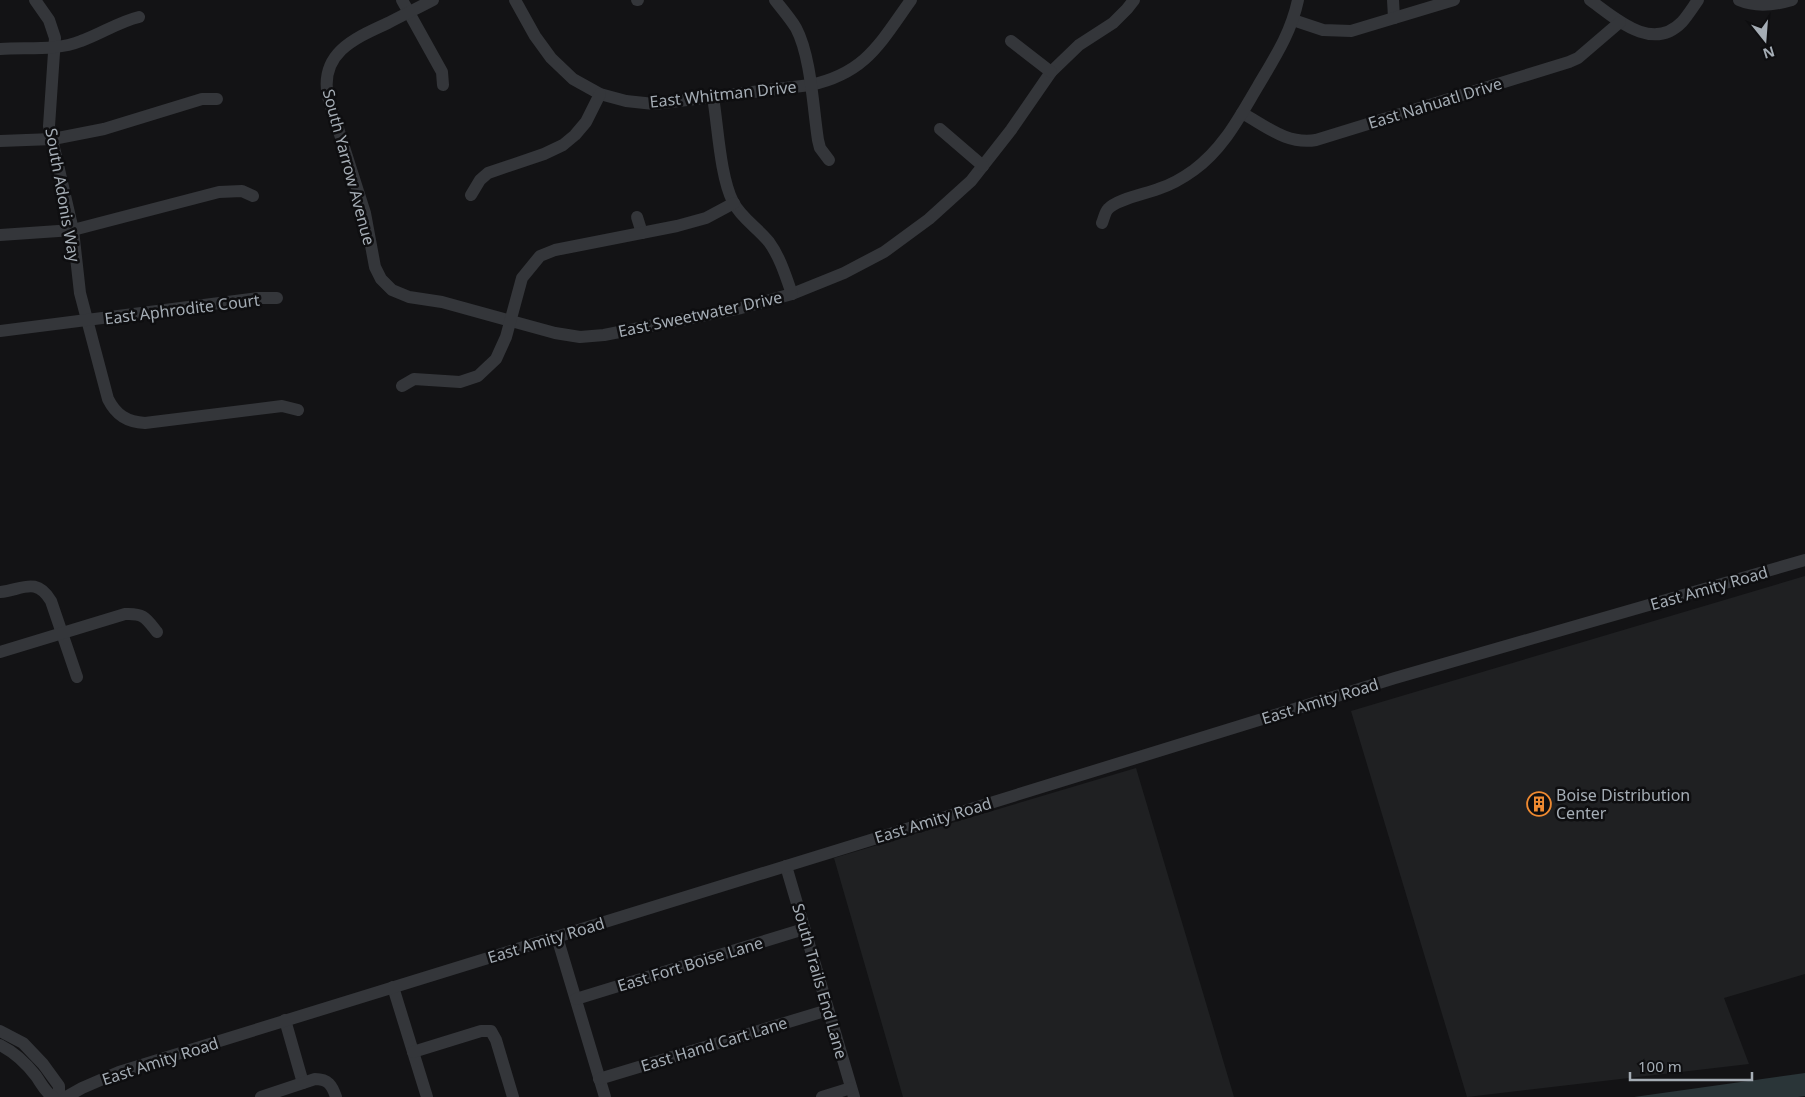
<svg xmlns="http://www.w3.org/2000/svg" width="1805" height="1097" font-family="'Noto Sans',sans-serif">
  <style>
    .built { fill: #1f2022 }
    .water { fill: #2a3538 }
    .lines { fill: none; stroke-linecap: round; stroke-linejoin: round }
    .minor { stroke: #34363a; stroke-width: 12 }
    .labels { text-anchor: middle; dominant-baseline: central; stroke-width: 5; stroke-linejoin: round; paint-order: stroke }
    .street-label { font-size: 16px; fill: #a5adb5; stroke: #0e0e10 }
    .poi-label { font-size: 16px; fill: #a5adb5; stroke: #0e0e10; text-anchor: start }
  </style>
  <rect width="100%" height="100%" fill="#131315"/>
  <!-- built -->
  <g class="built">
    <path d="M1805 576V974L1724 998 1749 1064 1467 1097 1351 711Z"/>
    <path d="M1136 768 1234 1097H903L834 858Z"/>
  </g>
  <!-- water -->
  <path class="water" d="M1805 1073V1096L1798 1097H1634Z"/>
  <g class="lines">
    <!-- minor -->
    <g class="minor">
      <path d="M35 0 49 20 55 38 49 126 73 230 80 293 108 399C116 415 127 422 145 423L282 406 298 410"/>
      <path d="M402 0 442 72 443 85"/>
      <path d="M433 0C418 8 403 15 388 23 355 38 319 53 328 97L365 213 375 267 381 279 392 290 409 297 442 302 555 333 580 337 604 335 741 308 792 294 844 273 884 252 929 219 971 181 1011 130 1051 72 1079 45 1113 23 1127 9 1134 0"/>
      <path d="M515 0 535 36 551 58 573 79 600 94 626 101 654 104 810 85C866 73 880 43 911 0"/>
      <path d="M637 0H638"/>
      <path d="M775 0C782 9 790 18 796 28 811 56 813 108 818 140L820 148 829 160"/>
      <path d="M1393 0 1394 18"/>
      <path d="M1590 0C1615 18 1652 53 1682 22 1688 15 1693 7 1698 0"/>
      <path d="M1739 0C1755 7 1775 5 1792 0"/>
      <path d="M1293 20 1323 30 1351 31 1454 0"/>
      <path d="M1011 41 1051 72"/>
      <path d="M0 49C27 47 56 51 81 41 101 34 118 22 139 17"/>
      <path d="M713 97C718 127 720 176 733 202 741 218 758 228 769 242 780 257 786 277 792 294"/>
      <path d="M1242 113C1266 126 1287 145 1316 140L1569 62 1578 58 1620 22"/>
      <path d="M940 129 983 166"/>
      <path d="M0 141 53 139 104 129 202 99H217"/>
      <path d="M471 195 480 180 488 173 544 154 563 145 575 135 586 122 600 94"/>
      <path d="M637 217 642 233"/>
      <path d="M1102 223C1104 218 1105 212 1108 209 1117 199 1145 194 1158 189 1171 185 1183 178 1194 170 1224 148 1240 116 1258 86 1275 57 1291 33 1298 0"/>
      <path d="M0 235 73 230 219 192 242 191 253 196"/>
      <path d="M0 331 259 298H277"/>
      <path d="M402 386 414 379 460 382 478 376 496 359 506 337 522 278 540 256 555 250 677 226 706 218 734 203"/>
      <path d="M0 592C22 590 36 576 51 601L77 677"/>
      <path d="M0 652 125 614C144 613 146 618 157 632"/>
      <path d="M786 866 854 1097"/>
      <path d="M557 937 605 1097"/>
      <path d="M393 987 427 1097"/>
      <path d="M576 999 804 929"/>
      <path d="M285 1020 303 1083"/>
      <path d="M0 1031 23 1043 43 1064 59 1086V1097"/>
      <path d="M0 1045C14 1052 26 1063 36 1076 41 1083 45 1092 53 1097"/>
      <path d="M413 1052 481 1031H491L496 1040 513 1097"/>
      <path d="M599 1079 828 1010"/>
      <path d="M66 1097 82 1088 119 1072 1395 678 1805 560"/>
      <path d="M261 1097 315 1079C328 1079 332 1085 336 1097"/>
      <path d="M822 1097 851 1088"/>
    </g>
  </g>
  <!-- icons -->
  <defs>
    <g id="building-ring" transform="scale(1.25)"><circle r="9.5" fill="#0e0e10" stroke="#ef8a31" stroke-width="1.5"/><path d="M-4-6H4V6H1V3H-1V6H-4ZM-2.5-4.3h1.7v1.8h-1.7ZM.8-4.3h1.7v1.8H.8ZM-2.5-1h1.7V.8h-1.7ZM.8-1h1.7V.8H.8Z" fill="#ef8a31"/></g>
  </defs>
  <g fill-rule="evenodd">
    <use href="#building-ring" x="1539" y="804"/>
  </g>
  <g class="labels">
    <!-- street labels -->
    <g class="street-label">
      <text transform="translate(723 94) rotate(-6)">East Whitman Drive</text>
      <text transform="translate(1435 103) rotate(-17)">East Nahuatl Drive</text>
      <text transform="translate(349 167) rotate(75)">South Yarrow Avenue</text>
      <text transform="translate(63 195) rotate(80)">South Adonis Way</text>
      <text transform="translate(182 309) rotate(-7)">East Aphrodite Court</text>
      <text transform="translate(700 314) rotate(-12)">East Sweetwater Drive</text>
      <text transform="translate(1709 588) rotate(-16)">East Amity Road</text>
      <text transform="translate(1320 701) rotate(-17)">East Amity Road</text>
      <text transform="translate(933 820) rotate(-17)">East Amity Road</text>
      <text transform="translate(546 940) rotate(-17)">East Amity Road</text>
      <text transform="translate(690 964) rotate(-17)">East Fort Boise Lane</text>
      <text transform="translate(820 981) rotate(74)">South Trails End Lane</text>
      <text transform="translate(714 1044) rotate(-17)">East Hand Cart Lane</text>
      <text transform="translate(160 1061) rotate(-18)">East Amity Road</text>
    </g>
    <!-- poi labels -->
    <g class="poi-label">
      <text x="1556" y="795">Boise Distribution<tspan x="1556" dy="18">Center</tspan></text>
    </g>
  </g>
  <!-- north arrow -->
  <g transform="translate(1765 40) rotate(163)" stroke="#0e0e10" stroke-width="4" paint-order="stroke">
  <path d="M0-4L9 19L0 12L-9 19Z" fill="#a5adb5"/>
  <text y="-8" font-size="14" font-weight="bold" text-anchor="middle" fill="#a5adb5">N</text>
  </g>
  <!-- scale -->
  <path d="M1630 1072v8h122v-8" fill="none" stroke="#a5adb5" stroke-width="2.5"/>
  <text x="1638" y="1072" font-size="15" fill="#a5adb5" stroke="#0e0e10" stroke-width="4" paint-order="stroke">100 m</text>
</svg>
